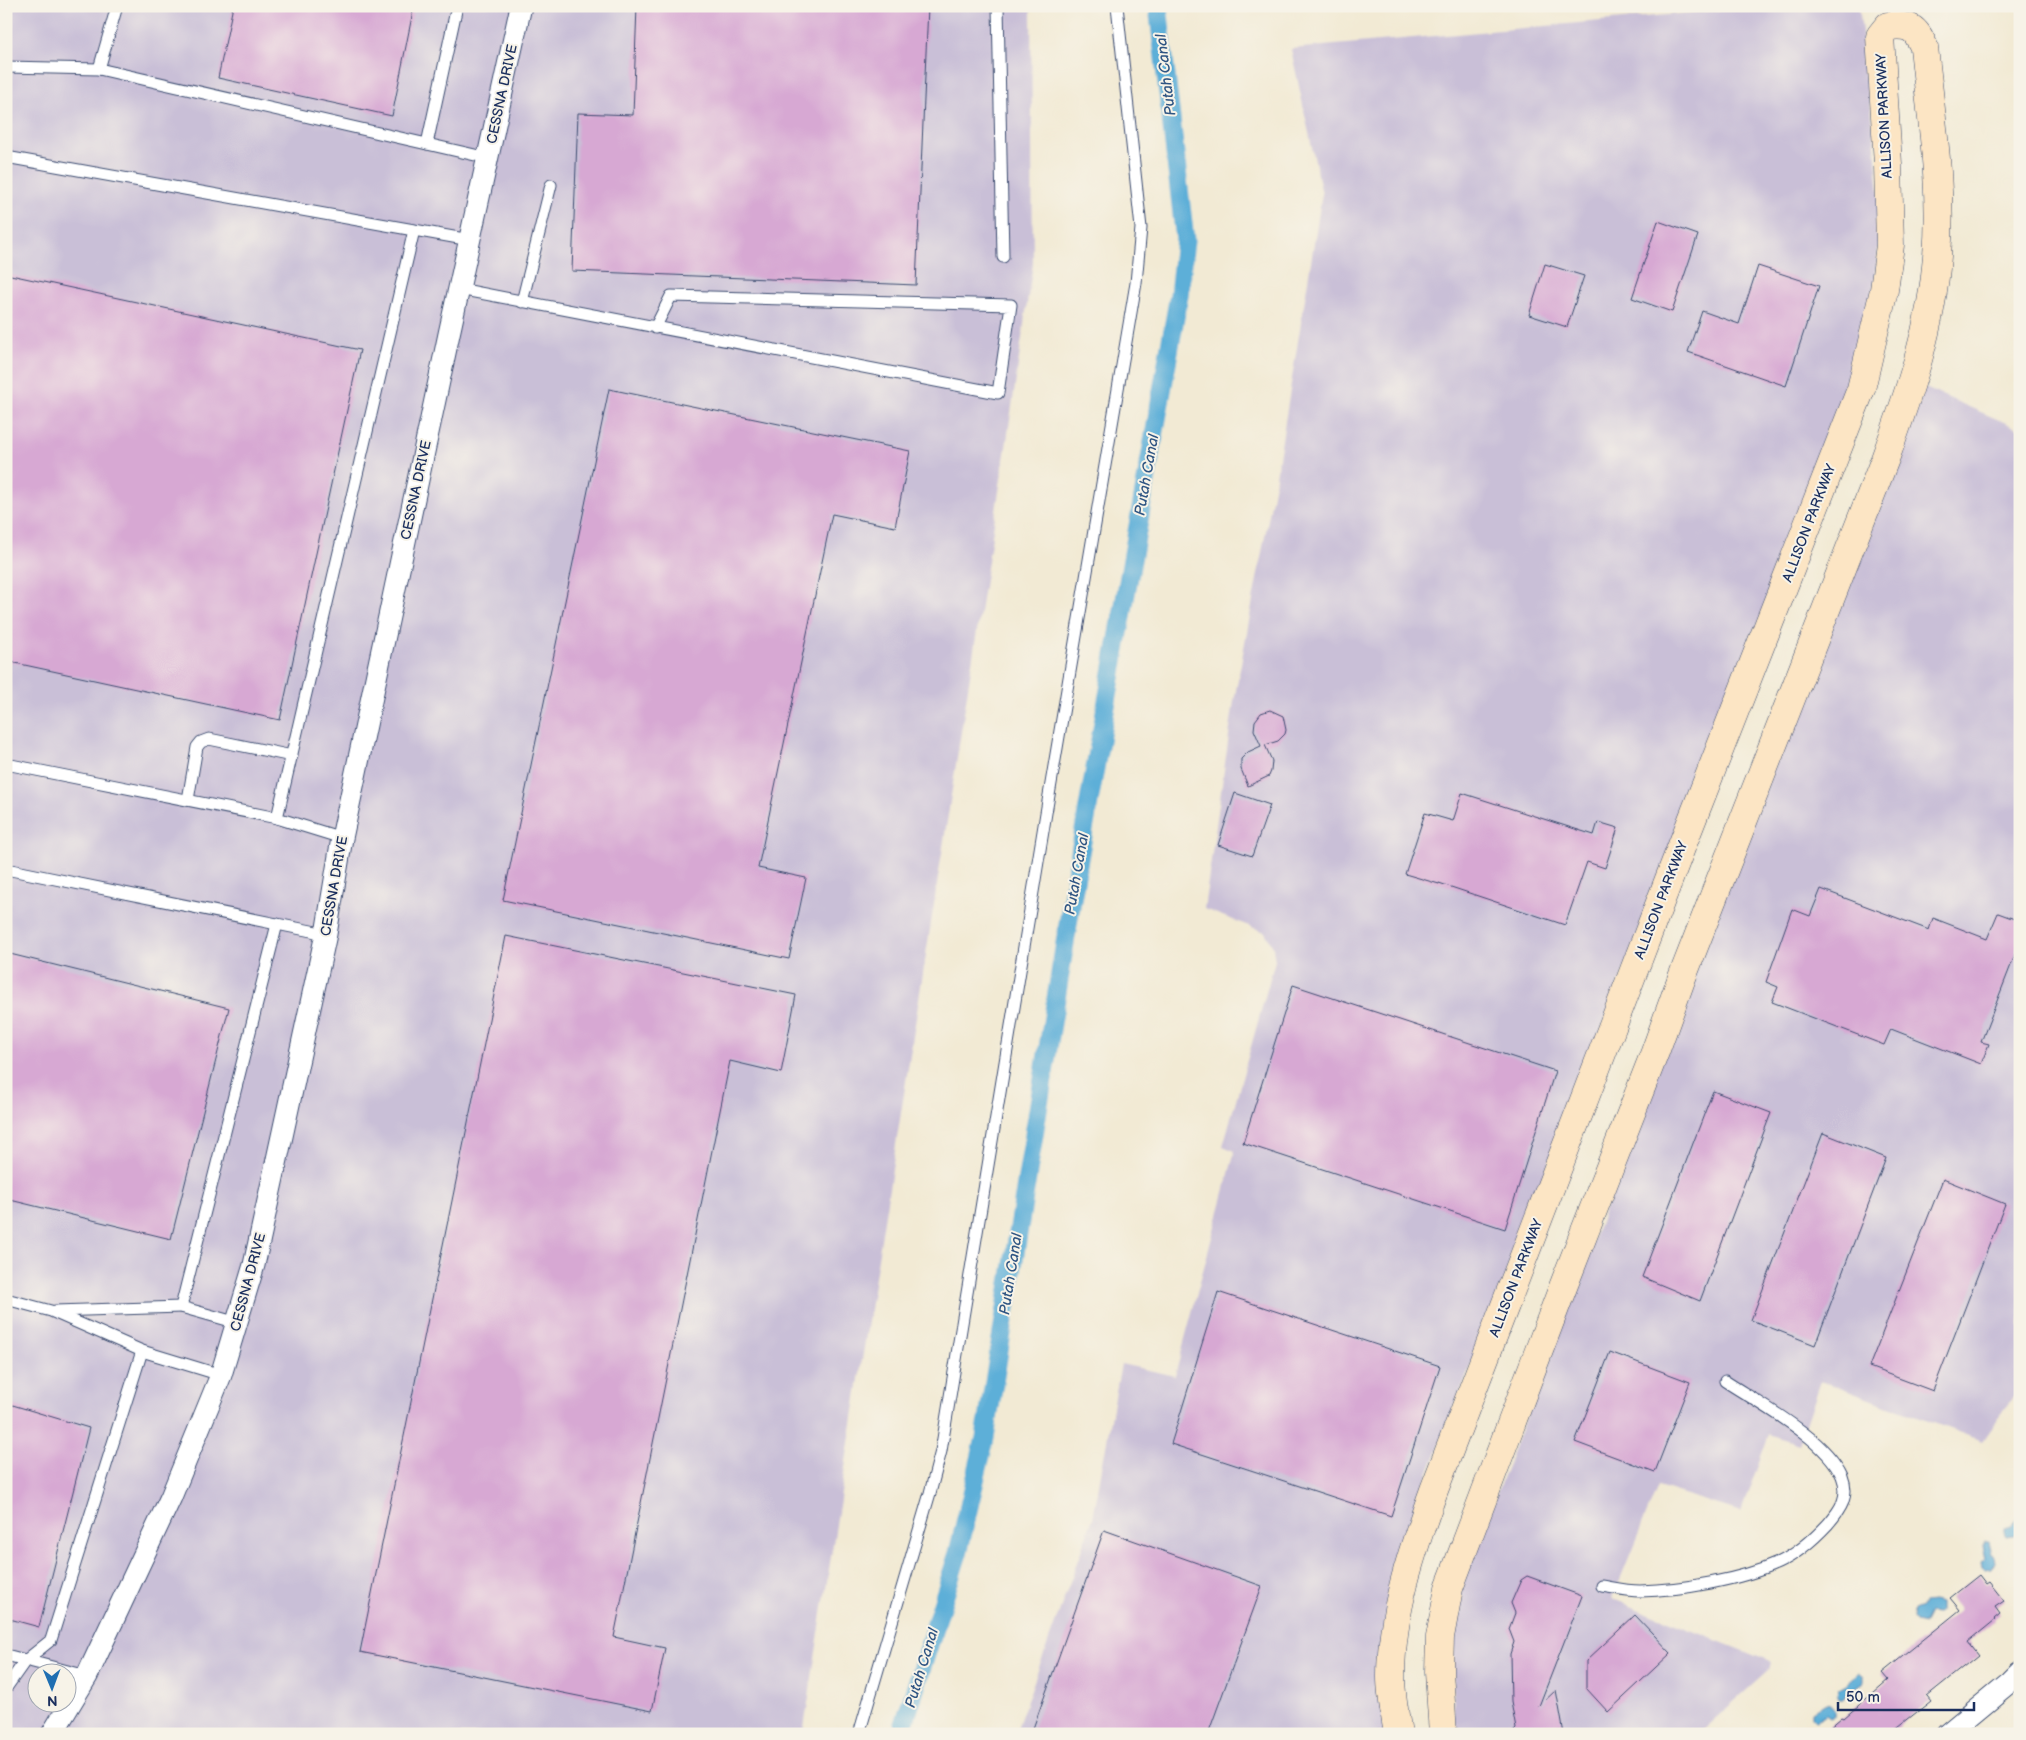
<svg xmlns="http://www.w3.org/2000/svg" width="2026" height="1740" font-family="'Balsamiq Sans',sans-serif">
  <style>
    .industrial { fill: #c9bfd7; fill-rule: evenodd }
    .water { fill: #5dafd8; stroke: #3c6f9b }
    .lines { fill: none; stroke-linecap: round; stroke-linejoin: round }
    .canal { stroke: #5dafd8; stroke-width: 19 }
    .building { fill: #d7a8d3 }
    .lane-casing { stroke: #3b4b70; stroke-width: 13 }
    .street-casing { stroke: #3b4b70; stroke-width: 23 }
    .secondary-casing { stroke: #3b4b70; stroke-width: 29 }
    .lane { stroke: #fff; stroke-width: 11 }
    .street { stroke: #fff; stroke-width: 21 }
    .secondary { stroke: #fce5c4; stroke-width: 28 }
    .labels { text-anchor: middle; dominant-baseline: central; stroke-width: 4; stroke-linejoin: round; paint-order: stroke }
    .street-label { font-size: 14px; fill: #1b2f5e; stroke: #f7f3e8 }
    .water-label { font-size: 15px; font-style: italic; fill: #2f5583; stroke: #f7f3e8 }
  </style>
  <rect width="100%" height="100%" fill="#f7f3e8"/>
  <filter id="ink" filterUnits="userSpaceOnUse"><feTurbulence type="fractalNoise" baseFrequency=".02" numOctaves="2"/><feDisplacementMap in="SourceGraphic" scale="10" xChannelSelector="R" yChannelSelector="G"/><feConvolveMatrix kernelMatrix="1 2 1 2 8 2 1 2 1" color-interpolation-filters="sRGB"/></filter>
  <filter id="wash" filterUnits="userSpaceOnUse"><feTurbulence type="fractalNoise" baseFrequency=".0096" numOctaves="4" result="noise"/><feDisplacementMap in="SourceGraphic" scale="20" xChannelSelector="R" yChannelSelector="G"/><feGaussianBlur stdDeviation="1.12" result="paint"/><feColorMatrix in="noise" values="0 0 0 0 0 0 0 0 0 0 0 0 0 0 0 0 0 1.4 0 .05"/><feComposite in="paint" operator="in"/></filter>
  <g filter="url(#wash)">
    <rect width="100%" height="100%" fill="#f2ead4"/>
    <!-- industrial -->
    <g class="industrial">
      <path d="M6 6H1031L1033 263 1006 447 803 1734H6ZM38 1672H68V1702H38Z"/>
      <path d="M1765 6H1859L1874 134 1881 217 1875 284 1851 385 1401 1544 1386 1611 1384 1734H1015L1093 1518 1121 1364 1175 1376 1235 1151 1223 1146 1275 961 1273 947 1265 932 1204 909 1234 701 1275 483 1322 194 1291 49Z"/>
      <path d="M1918 385 2020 429V1388L1982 1441 1821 1381 1799 1444 1769 1434 1741 1512 1658 1486 1612 1599 1771 1662 1769 1670 1698 1734H1454L1452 1611Z"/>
    </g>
    <!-- water -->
    <g class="water">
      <path d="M2017 1517H2020V1535L2007 1537 2004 1532V1527L2011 1525Z"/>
      <path d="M1984 1541H1989L1992 1554 1995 1556 1996 1562 1992 1569 1985 1570 1982 1568 1981 1562 1985 1559 1982 1545Z"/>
      <path d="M1933 1601 1939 1603V1613L1937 1614 1929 1613 1924 1623 1915 1621 1913 1618 1914 1611 1922 1608 1924 1602Z"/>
      <path d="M1859 1673 1864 1677V1682L1848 1693 1844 1699H1839L1837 1694 1839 1688 1848 1683 1849 1680Z"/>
      <path d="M1825 1703 1829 1704 1835 1711V1716L1831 1718 1827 1715 1816 1720 1812 1716V1711Z"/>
    </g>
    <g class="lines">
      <!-- canal -->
      <path class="canal" d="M901 1734 958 1553 985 1438 1075 881 1179 295 1185 240 1158 6"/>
    </g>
    <g id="blocks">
      <!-- building -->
      <g class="building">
        <path d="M233 6H414L392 116 218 78Z"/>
        <path d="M637 6H928L916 285 572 271 578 113 633 115Z"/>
        <path d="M1658 221 1698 235 1672 312 1632 298Z"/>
        <path d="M1545 264 1584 276 1567 327 1529 315Z"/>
        <path d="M1758 266 1819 286 1786 386 1688 352 1702 311 1739 324Z"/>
        <path d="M6 274 360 350 280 720 6 661Z"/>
        <path d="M609 389 910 451 895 527 832 514 758 868 806 878 789 959 503 900Z"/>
        <path d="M1270 710 1283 716 1286 730 1285 734 1278 741 1265 745 1272 761 1271 771 1269 776 1248 786 1241 769V759L1248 752 1261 746 1254 730 1255 721 1261 713Z"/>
        <path d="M1235 793 1270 805 1252 856 1218 845Z"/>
        <path d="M1462 793 1594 835 1598 822 1618 828 1605 868 1587 862 1565 925 1439 883V884L1405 874 1425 813 1453 821Z"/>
        <path d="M1821 889 1929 930 1933 918 1987 939 1998 913 2020 921V942L1981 1042 1989 1044 1981 1064 1891 1029 1884 1045 1772 1002 1778 987 1766 982 1792 909 1810 916Z"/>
        <path d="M506 936 796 995 781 1073 730 1061 614 1637 665 1648 652 1711 360 1652Z"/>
        <path d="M6 953 229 1008 171 1239 6 1199Z"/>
        <path d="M1293 985 1555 1071 1505 1229 1243 1143Z"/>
        <path d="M1713 1091 1771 1113 1700 1301 1642 1277Z"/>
        <path d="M1823 1133 1886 1158 1815 1345 1751 1320Z"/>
        <path d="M1943 1179 2005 1204 1933 1391 1869 1367Z"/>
        <path d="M1218 1292 1440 1366 1391 1516 1171 1444Z"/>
        <path d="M1610 1352 1690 1382 1655 1472 1575 1442Z"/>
        <path d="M6 1403 89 1428 39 1627 6 1618Z"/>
        <path d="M1104 1530 1262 1586 1208 1734H1031Z"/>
        <path d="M1979 1575 1986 1584 1989 1582 2004 1601 1995 1607 2000 1614 1994 1619 1995 1620 1968 1642 1978 1655 1927 1696 1931 1701 1889 1734H1822L1842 1717 1844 1718 1888 1680 1882 1673 1960 1610 1950 1598Z"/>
        <path d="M1527 1576 1582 1596 1539 1706 1556 1690 1564 1734H1511L1516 1729 1511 1702 1510 1654 1514 1642 1509 1629 1515 1613 1511 1603 1521 1580Z"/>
        <path d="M1635 1615 1671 1653 1608 1712 1586 1688V1661Z"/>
      </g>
    </g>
  </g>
  <g filter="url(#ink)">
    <use href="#blocks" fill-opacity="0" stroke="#3b4b70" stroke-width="1"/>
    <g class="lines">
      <!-- lane casing -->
      <g class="lane-casing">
        <g id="lane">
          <path d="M998 6 1003 257"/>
          <path d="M1895 6 1897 25"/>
          <path d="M6 67 99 69 427 144 457 6"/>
          <path d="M99 69 117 6"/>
          <path d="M427 144 488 158"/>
          <path d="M6 157 470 240"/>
          <path d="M459 289C638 325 818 359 998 393L1011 305 671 296 655 328"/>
          <path d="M522 302 551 185"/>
          <path d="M6 764 277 818"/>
          <path d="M188 800 197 747 201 742 209 739 292 756"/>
          <path d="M342 838 277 818 414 230"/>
          <path d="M6 869 326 934"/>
          <path d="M6 1299 51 1311 142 1351 221 1375"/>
          <path d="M55 1311 181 1307"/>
          <path d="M238 1323 181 1307 277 924"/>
          <path d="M1602 1586C1614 1588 1627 1591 1640 1591 1681 1590 1740 1580 1778 1563 1797 1554 1814 1539 1828 1524 1841 1509 1850 1496 1842 1476 1825 1438 1760 1404 1725 1381"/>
          <path d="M6 1655 87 1676"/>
          <path d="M6 1688 25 1661 51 1640 142 1351"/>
          <path d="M859 1734 930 1493 941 1451 1046 813 1136 283 1141 228 1117 6"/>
        </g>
      </g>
      <!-- street casing -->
      <g class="street-casing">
        <g id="street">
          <path d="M52 1734 87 1676 171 1497 221 1375 254 1265 326 934 342 838 449 334 521 6"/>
          <path d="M1947 1734 2011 1681 2020 1672"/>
        </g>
      </g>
      <!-- secondary casing -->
      <g class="secondary-casing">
        <path id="secondary" d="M1398 1734C1395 1715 1391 1695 1391 1677 1391 1612 1412 1551 1434 1490L1681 848 1861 389 1884 290 1890 245 1888 164 1880 36 1888 26C1910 24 1915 27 1924 47 1931 116 1943 187 1937 256 1932 327 1909 393 1885 459L1681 980 1655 1052 1563 1287 1449 1588 1440 1637 1439 1672 1443 1734"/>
      </g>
      <!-- lane -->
      <use href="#lane" class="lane"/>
      <!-- street -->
      <use href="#street" class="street"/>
      <!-- secondary -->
      <use href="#secondary" class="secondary"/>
    </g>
  </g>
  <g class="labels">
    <!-- street labels -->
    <g class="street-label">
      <text transform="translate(502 94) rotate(-78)">CESSNA DRIVE</text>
      <text transform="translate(1884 116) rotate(-93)">ALLISON PARKWAY</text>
      <text transform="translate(416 490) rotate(-78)">CESSNA DRIVE</text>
      <text transform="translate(1809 523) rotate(-69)">ALLISON PARKWAY</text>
      <text transform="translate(334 886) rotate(-80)">CESSNA DRIVE</text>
      <text transform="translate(1661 900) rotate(-69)">ALLISON PARKWAY</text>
      <text transform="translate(1516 1278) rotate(-69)">ALLISON PARKWAY</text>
      <text transform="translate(248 1282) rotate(-75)">CESSNA DRIVE</text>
    </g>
    <!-- water labels -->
    <g class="water-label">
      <text transform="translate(1166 75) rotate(-97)">Putah Canal</text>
      <text transform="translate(1147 475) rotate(-80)">Putah Canal</text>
      <text transform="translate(1077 874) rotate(-80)">Putah Canal</text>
      <text transform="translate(1011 1274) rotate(-81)">Putah Canal</text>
      <text transform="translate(922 1668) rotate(-73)">Putah Canal</text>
    </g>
  </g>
  <!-- margin -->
  <rect width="2026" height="1740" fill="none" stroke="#f7f3e8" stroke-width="25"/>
  <!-- north arrow -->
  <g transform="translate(52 1688) rotate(179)"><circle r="24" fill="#f7f3e8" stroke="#9fa5b1"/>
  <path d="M0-4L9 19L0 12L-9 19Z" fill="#1f6fb2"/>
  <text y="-8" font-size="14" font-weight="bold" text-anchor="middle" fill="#1b2f5e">N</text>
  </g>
  <!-- scale -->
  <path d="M1838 1702v8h136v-8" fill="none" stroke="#1b2f5e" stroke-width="2.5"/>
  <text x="1846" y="1702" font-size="15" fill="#1b2f5e" stroke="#f7f3e8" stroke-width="4" paint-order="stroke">50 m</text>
</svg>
